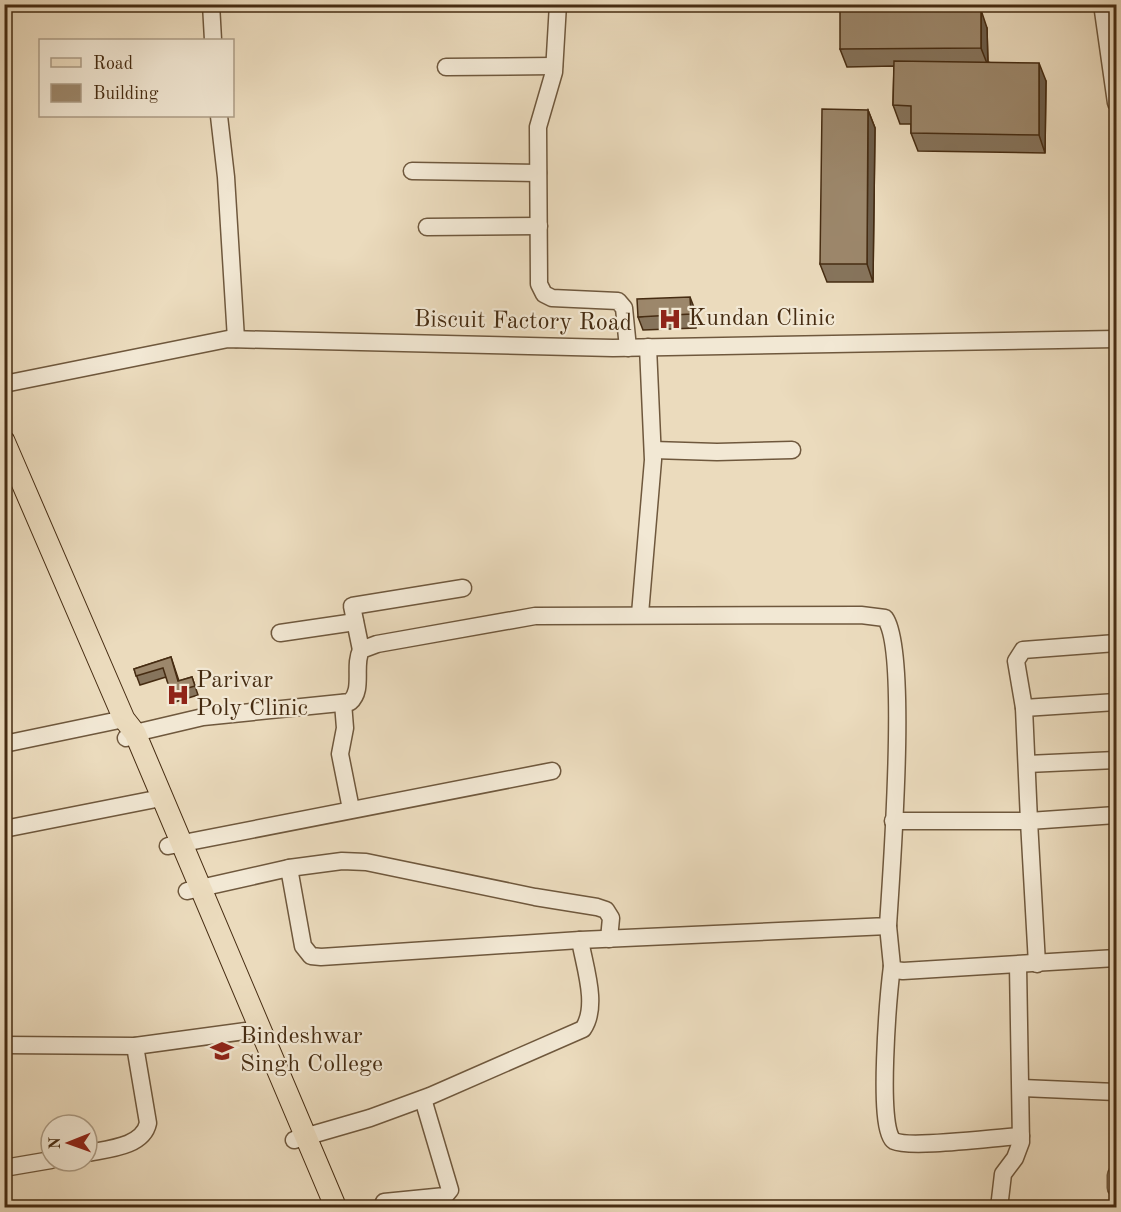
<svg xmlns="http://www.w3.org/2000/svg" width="1121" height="1212" font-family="'Old Standard TT',serif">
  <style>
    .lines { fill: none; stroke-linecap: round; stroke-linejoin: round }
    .minor-casing { stroke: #6f583d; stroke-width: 19 }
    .major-casing { stroke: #462c12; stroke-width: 23 }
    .minor { stroke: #f2e8d4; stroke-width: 16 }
    .major { stroke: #ebdbbd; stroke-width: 21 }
    .wall { fill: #86745c; stroke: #462c12; stroke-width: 1.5 }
    .shaded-wall { fill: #6d5e4b; stroke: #462c12; stroke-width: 1.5 }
    .building { fill: #9c876b; stroke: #462c12; stroke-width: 1.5 }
    .labels { text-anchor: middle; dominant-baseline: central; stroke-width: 4.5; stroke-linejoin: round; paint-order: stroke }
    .poi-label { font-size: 24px; fill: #462c12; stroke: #f2e8d4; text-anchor: start }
    .street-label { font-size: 24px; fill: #462c12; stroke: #f2e8d4 }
  </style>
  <rect width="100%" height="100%" fill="#ebdbbd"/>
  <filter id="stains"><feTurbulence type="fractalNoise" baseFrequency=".00333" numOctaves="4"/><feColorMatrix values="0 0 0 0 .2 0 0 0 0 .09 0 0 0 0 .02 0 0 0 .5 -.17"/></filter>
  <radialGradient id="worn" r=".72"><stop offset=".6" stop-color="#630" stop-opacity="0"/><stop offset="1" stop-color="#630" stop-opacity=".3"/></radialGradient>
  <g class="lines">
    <!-- minor casing -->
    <g class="minor-casing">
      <g id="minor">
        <path d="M211 4 213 40"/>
        <path d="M558 4 554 72 538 127 539 284 544 294 552 298 618 301 624 308 628 348"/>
        <path d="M1102 4 1116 103"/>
        <path d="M446 67 554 66"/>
        <path d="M219 116 226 177 236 339"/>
        <path d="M412 171 538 173"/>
        <path d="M427 227 539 226"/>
        <path d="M4 384 228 339 613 348 1116 339"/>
        <path d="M653 450 717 452 792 450"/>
        <path d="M640 614 653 460 648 347"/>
        <path d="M280 633 355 622"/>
        <path d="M361 650 352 606 463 588"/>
        <path d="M343 703 345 728 340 754 351 809"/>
        <path d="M1024 708 1016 661 1023 650 1116 643"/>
        <path d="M126 738 135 733 203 717 350 702C364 690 353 666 361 650L377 644 535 616 861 615 885 618C909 650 891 875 888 926L580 940 321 957 311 956 303 946 289 868 187 891"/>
        <path d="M4 744 124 719"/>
        <path d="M1027 764 1116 760"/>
        <path d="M893 821H1029L1024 708 1116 702"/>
        <path d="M4 829 161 798"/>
        <path d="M168 846 552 771"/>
        <path d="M289 868 342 861 366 862 535 897 597 907 606 910 611 918 609 939"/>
        <path d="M888 926 892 966 895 970 903 971 1116 958"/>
        <path d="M1037 964 1029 821 1116 815"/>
        <path d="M892 966C889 990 876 1131 894 1141 911 1149 998 1137 1021 1136"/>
        <path d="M4 1045 135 1046 260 1029"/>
        <path d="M1022 1088 1116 1092"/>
        <path d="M294 1140 370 1118 430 1096 583 1029C599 1006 584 965 580 940"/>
        <path d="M87 1153C107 1149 143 1147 148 1123L135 1046"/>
        <path d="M4 1168 51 1160"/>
        <path d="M1116 1175V1188"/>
        <path d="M384 1202 445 1196 450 1190 423 1099"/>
        <path d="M999 1208 1003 1174 1015 1158 1021 1142 1018 965"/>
      </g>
    </g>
    <!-- major casing -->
    <g class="major-casing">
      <path id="major" d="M4 441 124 719 135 733 336 1208"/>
    </g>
    <!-- minor -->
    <use href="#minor" class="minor"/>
    <!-- major -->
    <use href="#major" class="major"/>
  </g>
  <!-- wall -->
  <g class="wall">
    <path d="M987 28 988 62 1046 81 1045 153 918 151 911 133V124H900L893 105 894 66 847 67 840 49Z"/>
    <path d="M868 110 875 128 873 282H827L820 264Z"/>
    <path d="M695 310 696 328 643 330 638 317Z"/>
    <path d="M171 657 179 681 192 677 198 695 175 702 166 677 140 685 134 669Z"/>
  </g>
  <!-- shaded-wall -->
  <g class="shaded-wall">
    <path d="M981 10 987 28 988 66 981 48Z"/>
    <path d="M1039 63 1046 81 1045 153 1039 135Z"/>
    <path d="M868 110 875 128 873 282 867 264Z"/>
    <path d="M690 297 695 310 696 328 691 314Z"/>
  </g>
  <!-- building -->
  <g class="building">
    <path d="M981 10V48L840 49V11Z"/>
    <path d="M894 61 1039 63V135L911 133V106L893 105Z"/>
    <path d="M822 109 868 110 867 264H820Z"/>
    <path d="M690 297 691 314 638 317 637 299Z"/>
    <path d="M171 657 178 681 192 677 195 686 171 693 163 668 136 676 134 669Z"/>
  </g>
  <!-- icons -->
  <defs>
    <g id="hospital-bare" transform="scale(1.8)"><path d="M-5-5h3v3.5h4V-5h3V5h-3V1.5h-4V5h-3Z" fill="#8f2418" stroke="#f2e8d4" stroke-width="2.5" paint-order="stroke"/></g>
    <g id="university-bare" transform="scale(1.8)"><path d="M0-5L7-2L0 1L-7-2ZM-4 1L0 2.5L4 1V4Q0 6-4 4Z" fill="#8f2418" stroke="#f2e8d4" stroke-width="2.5" paint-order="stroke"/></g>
  </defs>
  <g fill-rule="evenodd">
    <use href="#hospital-bare" x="670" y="319"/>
    <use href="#hospital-bare" x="178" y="695"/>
    <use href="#university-bare" x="222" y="1051"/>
  </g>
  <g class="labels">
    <!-- poi labels -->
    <g class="poi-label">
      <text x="688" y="319">Kundan Clinic</text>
      <text x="196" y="681">Parivar<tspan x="196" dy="28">Poly Clinic</tspan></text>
      <text x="240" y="1037">Bindeshwar<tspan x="240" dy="28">Singh College</tspan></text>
    </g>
    <!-- street labels -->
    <g class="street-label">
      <text transform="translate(523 322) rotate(1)">Biscuit Factory Road</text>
    </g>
  </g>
  <!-- margin -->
  <rect width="1121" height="1212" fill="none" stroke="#ebdbbd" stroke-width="24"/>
  <rect x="6" y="6" width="1109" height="1200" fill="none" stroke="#462c12" stroke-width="3"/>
  <rect x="12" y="12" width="1097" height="1188" fill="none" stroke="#462c12" stroke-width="1.5"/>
  <!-- legend -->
  <rect x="39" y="39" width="195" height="78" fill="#f2e8d4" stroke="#ad9d86" stroke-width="1.5"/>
  <rect x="51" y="58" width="30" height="9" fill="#ebdbbd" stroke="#ad9d86" stroke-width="1.5"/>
  <text x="93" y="69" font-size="18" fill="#462c12">Road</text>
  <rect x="51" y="84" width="30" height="18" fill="#9c876b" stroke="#ad9d86" stroke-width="1.5"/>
  <text x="93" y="99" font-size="18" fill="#462c12">Building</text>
  <!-- north arrow -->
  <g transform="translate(69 1143) rotate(269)"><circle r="28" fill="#f2e8d4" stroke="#ad9d86" stroke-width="1.5"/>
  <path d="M0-4.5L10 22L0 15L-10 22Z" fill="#8f2418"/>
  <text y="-9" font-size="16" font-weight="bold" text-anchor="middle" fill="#462c12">N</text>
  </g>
  <rect width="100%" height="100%" filter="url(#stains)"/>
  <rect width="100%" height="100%" fill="url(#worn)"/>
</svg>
